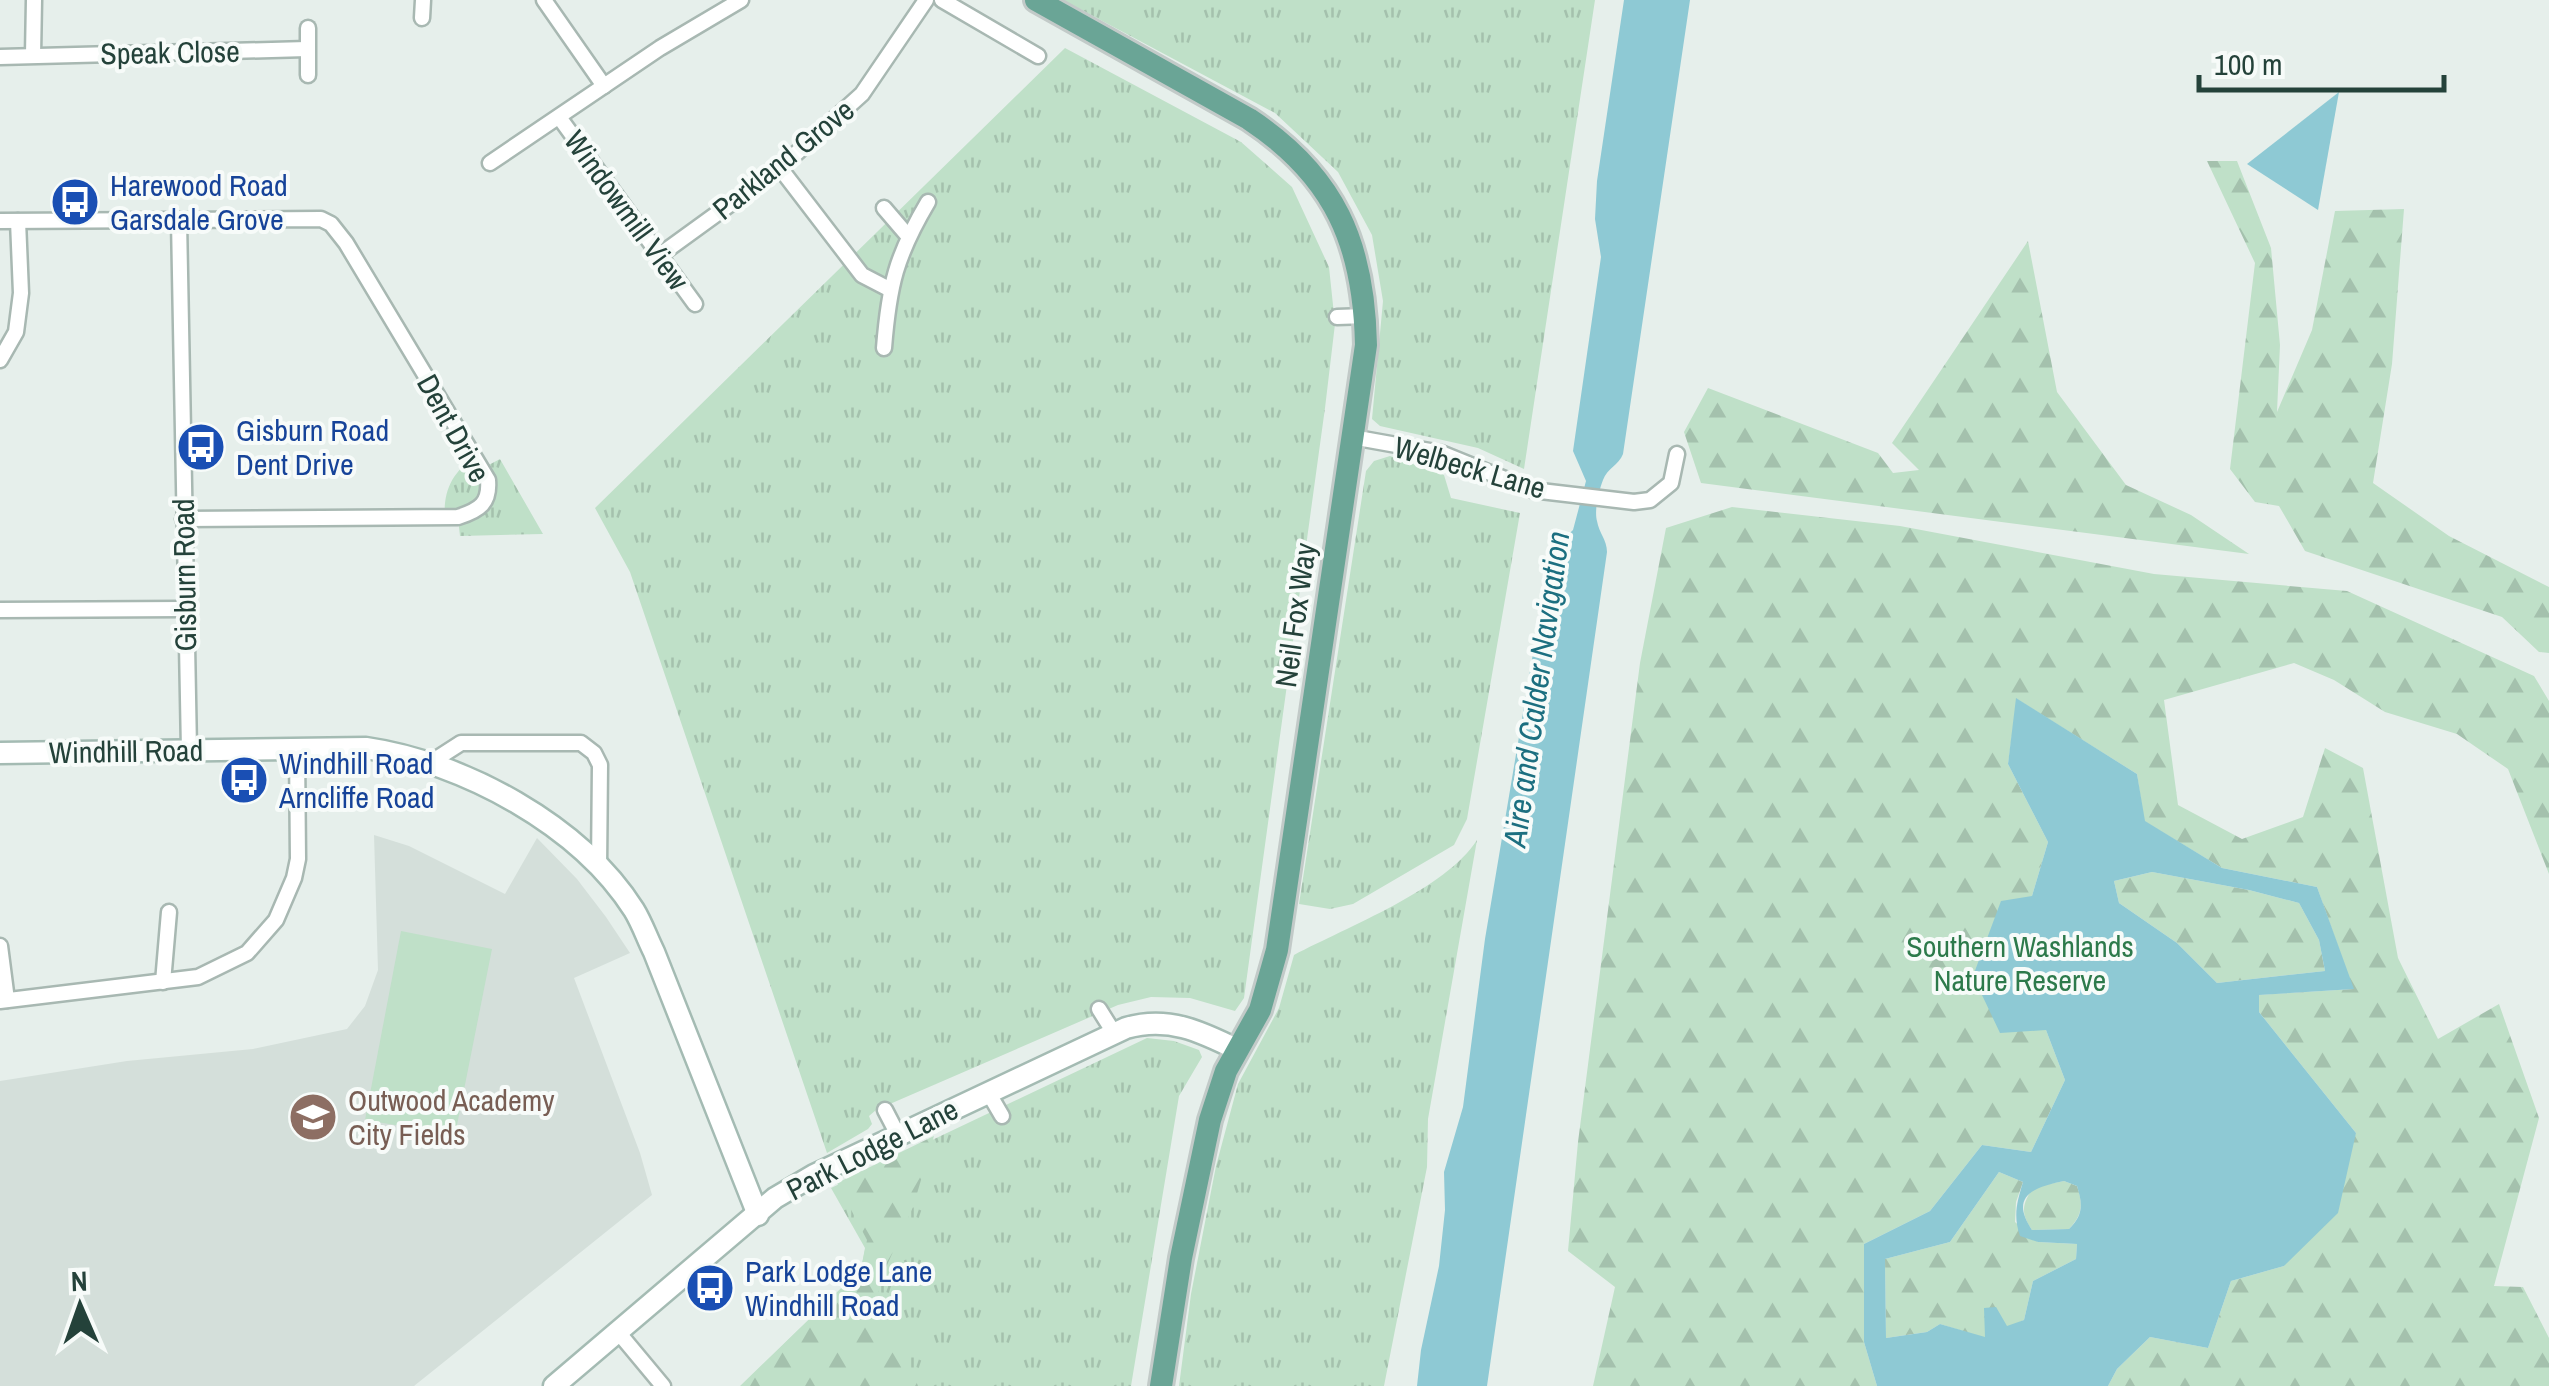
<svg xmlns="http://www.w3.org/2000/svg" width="2549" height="1386" font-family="'Archivo Narrow',sans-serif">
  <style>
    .built { fill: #d4dfda }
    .grass { fill: url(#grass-tufts) }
    .forest { fill: url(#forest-firs) }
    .garden { fill: #bfe0c8 }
    .water { fill: #8ec9d4; fill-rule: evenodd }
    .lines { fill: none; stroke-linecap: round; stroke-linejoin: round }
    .street-casing { stroke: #a8b8b2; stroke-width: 19 }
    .secondary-casing { stroke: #a4bbb3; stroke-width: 25 }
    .primary-casing { stroke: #c2cac8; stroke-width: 28 }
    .street { stroke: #fff; stroke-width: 14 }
    .secondary { stroke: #fff; stroke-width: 20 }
    .primary { stroke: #6aa596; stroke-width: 22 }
    .labels { text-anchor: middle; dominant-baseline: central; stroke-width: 8; stroke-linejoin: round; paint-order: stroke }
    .street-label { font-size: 30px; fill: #24423a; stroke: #f7fbf9 }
    .transit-label { font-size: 30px; fill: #164399; stroke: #f7fbf9; text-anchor: start }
    .park-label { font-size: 30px; fill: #2d7a4b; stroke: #f7fbf9 }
    .education-label { font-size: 30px; fill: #785e54; stroke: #f7fbf9; text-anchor: start }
    .water-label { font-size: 32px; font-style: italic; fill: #1c6f80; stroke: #f7fbf9 }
  </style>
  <defs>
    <pattern id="grass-tufts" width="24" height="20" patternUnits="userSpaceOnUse" patternTransform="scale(2.5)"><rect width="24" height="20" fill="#bfe0c8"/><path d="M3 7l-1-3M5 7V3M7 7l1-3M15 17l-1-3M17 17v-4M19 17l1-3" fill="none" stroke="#a4c1ad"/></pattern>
    <pattern id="forest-firs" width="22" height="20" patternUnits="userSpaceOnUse" patternTransform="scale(2.5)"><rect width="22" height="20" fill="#bfe0c8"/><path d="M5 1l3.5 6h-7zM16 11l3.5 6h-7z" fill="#a4c1ad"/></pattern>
  </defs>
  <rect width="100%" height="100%" fill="#e6efeb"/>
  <!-- built -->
  <path class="built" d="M374 835 409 846 505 894 537 838 577 879 606 917 630 953 574 978 640 1153 652 1195 414 1386H0V1081L127 1061 253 1049 347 1029 365 1006 378 970Z"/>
  <!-- grass -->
  <g class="grass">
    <path d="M1063 0H1595L1524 469 1478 448 1380 426 1372 419 1383 301 1372 235 1338 172 1275 113Z"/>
    <path d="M1065 48 1241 142 1292 187 1329 267 1335 324 1325 408 1244 998 1235 1011 1190 998 1151 997 1118 1005 876 1110 869 1116 872 1124 868 1129 827 1153 630 572 595 508Z"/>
    <path d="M476 456 483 468 500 459 543 534 460 536 458 518H445C443 491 452 472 476 456Z"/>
    <path d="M1390 456 1444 475 1451 498 1520 513 1467 819 1454 845 1353 904 1330 909 1299 904 1366 471 1374 461Z"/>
    <path d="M1477 840 1428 1119 1427 1167 1384 1386H1179L1191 1294 1216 1166 1238 1084 1279 1008 1294 955C1347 927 1446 889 1477 840Z"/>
    <path d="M1147 1038 1174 1041 1199 1050 1202 1057 1179 1096 1131 1386H740L861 1269 865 1248 831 1188Z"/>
  </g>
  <!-- forest -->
  <g class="forest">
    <path d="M2207 161H2237L2271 248 2280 345 2277 412 2312 330 2335 211 2404 209 2392 364 2373 483 2449 536 2549 587V653L2539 652 2502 617 2305 551 2279 506 2255 502 2230 469 2255 263Z"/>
    <path d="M2028 241 2057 392 2126 485 2191 515 2249 554 1701 483 1684 432 1708 388 1878 453 1893 473 1919 470 1892 443Z"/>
    <path d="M1732 507 1900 526 2154 574 2347 591 2534 676 2549 701V874L2508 769 2457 734 2385 712 2334 680 2294 663 2164 700 2178 805 2242 839 2303 817 2325 748 2363 768 2398 958 2438 1039 2499 1004 2539 1118 2494 1286 2523 1287 2549 1338V1386H2108L2117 1369 2150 1337 2208 1348 2231 1281 2284 1266 2356 1133 2259 1012 2258 995 2353 989 2317 887 2222 868 2144 821 2137 774 2017 699 2008 764 2048 842 2032 896 2046 1030 2065 1080 2031 1152 1982 1145 1930 1211 1864 1244V1342L1877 1386H1593L1615 1287 1568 1251 1578 1142 1640 663 1666 528Z"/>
    <path d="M2152 872 2249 890 2299 903 2319 940 2325 971 2217 983 2177 943 2119 903 2114 881Z"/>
    <path d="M934 1136 913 1207 879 1283 878 1306 892 1304 897 1334 918 1386H749L745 1382 861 1269 867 1240 837 1183Z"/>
    <path d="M1999 1172 2023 1182 2016 1202 2015 1222 2038 1242 2077 1244 2076 1259 2033 1281 2024 1320 1985 1338 1940 1324 1927 1332 1886 1338 1885 1259 1950 1242Z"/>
    <path d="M2064 1181 2077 1186C2083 1204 2083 1214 2069 1229L2032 1230C2020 1213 2022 1203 2034 1187Z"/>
  </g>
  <!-- garden -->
  <path class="garden" d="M401 931 492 949 455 1135 365 1120Z"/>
  <!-- water -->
  <g class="water">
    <path d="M1624 0H1690L1623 454C1619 465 1607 468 1603 480 1599 490 1594 510 1597 521 1599 533 1607 540 1607 552L1487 1386H1417L1421 1350 1439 1266 1445 1210 1444 1172 1463 1107 1485 939 1550 552 1573 530 1586 481 1573 451 1601 257 1595 219 1597 181Z"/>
    <path d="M2339 92 2318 210 2247 164Z"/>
    <path d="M2016 698 2137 774 2145 821 2222 868 2317 887 2354 989 2259 995V1012L2356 1133 2338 1213 2284 1266 2231 1281 2208 1348 2150 1337 2117 1369 2108 1386H1877L1864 1342V1244L1930 1211 1982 1145 2031 1152 2065 1080 2046 1030 2000 1033 1973 976 2001 901 2032 896 2048 842 2008 764ZM2152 872 2249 890 2299 903 2319 940 2325 971 2217 983 2177 943 2119 903 2114 881ZM1999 1172 2023 1182C2017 1202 2013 1216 2020 1236L2038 1242 2077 1244 2076 1259 2033 1281 2024 1320 2007 1326 1996 1307 1984 1308 1985 1337 1940 1324 1927 1332 1886 1338 1885 1259 1950 1242ZM2064 1181 2077 1186C2083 1205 2083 1215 2069 1229L2032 1230C2009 1196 2034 1187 2064 1181Z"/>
  </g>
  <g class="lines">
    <!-- street casing -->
    <g class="street-casing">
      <g id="street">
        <path d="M544 0 604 86"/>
        <path d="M942 0 1038 56"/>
        <path d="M422 18 423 0"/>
        <path d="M308 28V75"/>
        <path d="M33 55 34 0"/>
        <path d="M0 57 307 49"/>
        <path d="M559 117 695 304"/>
        <path d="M490 163 660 48 741 0"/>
        <path d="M780 168 862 275 889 289"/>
        <path d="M884 208 908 236"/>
        <path d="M179 220 189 750"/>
        <path d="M0 221 321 219 331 224 346 243 488 480C490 503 480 510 458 517L183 519"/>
        <path d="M660 255 780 168 862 94 926 0"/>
        <path d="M1337 317 1366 316"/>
        <path d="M884 348C889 285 896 256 928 202"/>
        <path d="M0 360 16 332 21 293 18 221"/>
        <path d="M1352 437 1441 453 1532 490 1634 502 1650 500 1671 483 1677 454"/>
        <path d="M0 610 184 609"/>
        <path d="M430 763 461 743H581L594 753 600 765 599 868"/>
        <path d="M0 946 7 1000"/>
        <path d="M163 982 169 912"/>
        <path d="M0 1001 198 977 247 953 276 920 294 878 298 859 297 749"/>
        <path d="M1099 1009 1114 1033"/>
        <path d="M988 1092 1002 1116"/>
        <path d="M885 1110 898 1135"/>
        <path d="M618 1332 663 1386"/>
      </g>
    </g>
    <!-- secondary casing -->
    <g class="secondary-casing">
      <g id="secondary">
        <path d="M0 753 366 748C463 762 580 825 634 910 642 923 647 938 654 952L758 1215"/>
        <path d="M554 1386 775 1198 814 1175 1126 1028C1168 1016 1200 1031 1238 1050"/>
      </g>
    </g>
    <!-- primary casing -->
    <g class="primary-casing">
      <path id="primary" d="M1036 0 1249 119C1335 176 1364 244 1366 345L1277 950 1260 1010 1226 1071 1210 1120 1181 1258 1161 1386"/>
    </g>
    <!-- street -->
    <use href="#street" class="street"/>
    <!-- secondary -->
    <use href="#secondary" class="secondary"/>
    <!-- primary -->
    <use href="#primary" class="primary"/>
  </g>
  <!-- icons -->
  <defs>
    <g id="bus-disc" transform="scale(2.5)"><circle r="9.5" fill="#1a4fb4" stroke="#f7fbf9"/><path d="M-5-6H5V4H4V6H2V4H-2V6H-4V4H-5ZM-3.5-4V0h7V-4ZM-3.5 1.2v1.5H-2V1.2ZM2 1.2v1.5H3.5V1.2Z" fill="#fff"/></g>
    <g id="school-disc" transform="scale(2.5)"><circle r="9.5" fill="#8d6e63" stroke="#f7fbf9"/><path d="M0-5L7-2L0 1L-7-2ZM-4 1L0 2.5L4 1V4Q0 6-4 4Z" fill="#fff"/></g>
  </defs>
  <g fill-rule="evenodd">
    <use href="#bus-disc" x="75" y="202"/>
    <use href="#bus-disc" x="201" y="447"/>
    <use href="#bus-disc" x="244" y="780"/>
    <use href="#school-disc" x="313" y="1117"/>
    <use href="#bus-disc" x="710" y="1288"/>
  </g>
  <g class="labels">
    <!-- street labels -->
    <g class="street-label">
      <text transform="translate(170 52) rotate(-1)">Speak Close</text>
      <text transform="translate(783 159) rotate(-39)">Parkland Grove</text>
      <text transform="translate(627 210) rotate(54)">Windowmill View</text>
      <text transform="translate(454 428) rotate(61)">Dent Drive</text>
      <text transform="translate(1470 467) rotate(16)">Welbeck Lane</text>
      <text transform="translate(184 575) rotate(-91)">Gisburn Road</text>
      <text transform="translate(1295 615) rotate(-82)">Neil Fox Way</text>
      <text transform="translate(126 751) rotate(-1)">Windhill Road</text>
      <text transform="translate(872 1149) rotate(-27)">Park Lodge Lane</text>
    </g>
    <!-- transit labels -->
    <g class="transit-label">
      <text x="110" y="185">Harewood Road<tspan x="110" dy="34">Garsdale Grove</tspan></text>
      <text x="236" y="430">Gisburn Road<tspan x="236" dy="34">Dent Drive</tspan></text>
      <text x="279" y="763">Windhill Road<tspan x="279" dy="34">Arncliffe Road</tspan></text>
      <text x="745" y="1271">Park Lodge Lane<tspan x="745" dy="34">Windhill Road</tspan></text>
    </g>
    <!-- park labels -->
    <g class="park-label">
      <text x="2020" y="946">Southern Washlands<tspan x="2020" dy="34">Nature Reserve</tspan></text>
    </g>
    <!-- education labels -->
    <g class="education-label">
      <text x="348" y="1100">Outwood Academy<tspan x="348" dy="34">City Fields</tspan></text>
    </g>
    <!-- water labels -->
    <g class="water-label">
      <text transform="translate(1536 689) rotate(-82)">Aire and Calder Navigation</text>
    </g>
  </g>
  <!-- north arrow -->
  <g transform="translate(80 1306) rotate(358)" stroke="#f7fbf9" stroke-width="8" paint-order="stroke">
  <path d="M0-8L18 38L0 25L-18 38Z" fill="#24423a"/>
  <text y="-15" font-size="28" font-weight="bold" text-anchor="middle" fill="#24423a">N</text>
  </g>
  <!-- scale -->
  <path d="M2199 75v15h245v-15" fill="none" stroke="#24423a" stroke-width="5"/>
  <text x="2214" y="75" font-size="30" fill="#24423a" stroke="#f7fbf9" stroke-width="8" paint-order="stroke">100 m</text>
</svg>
